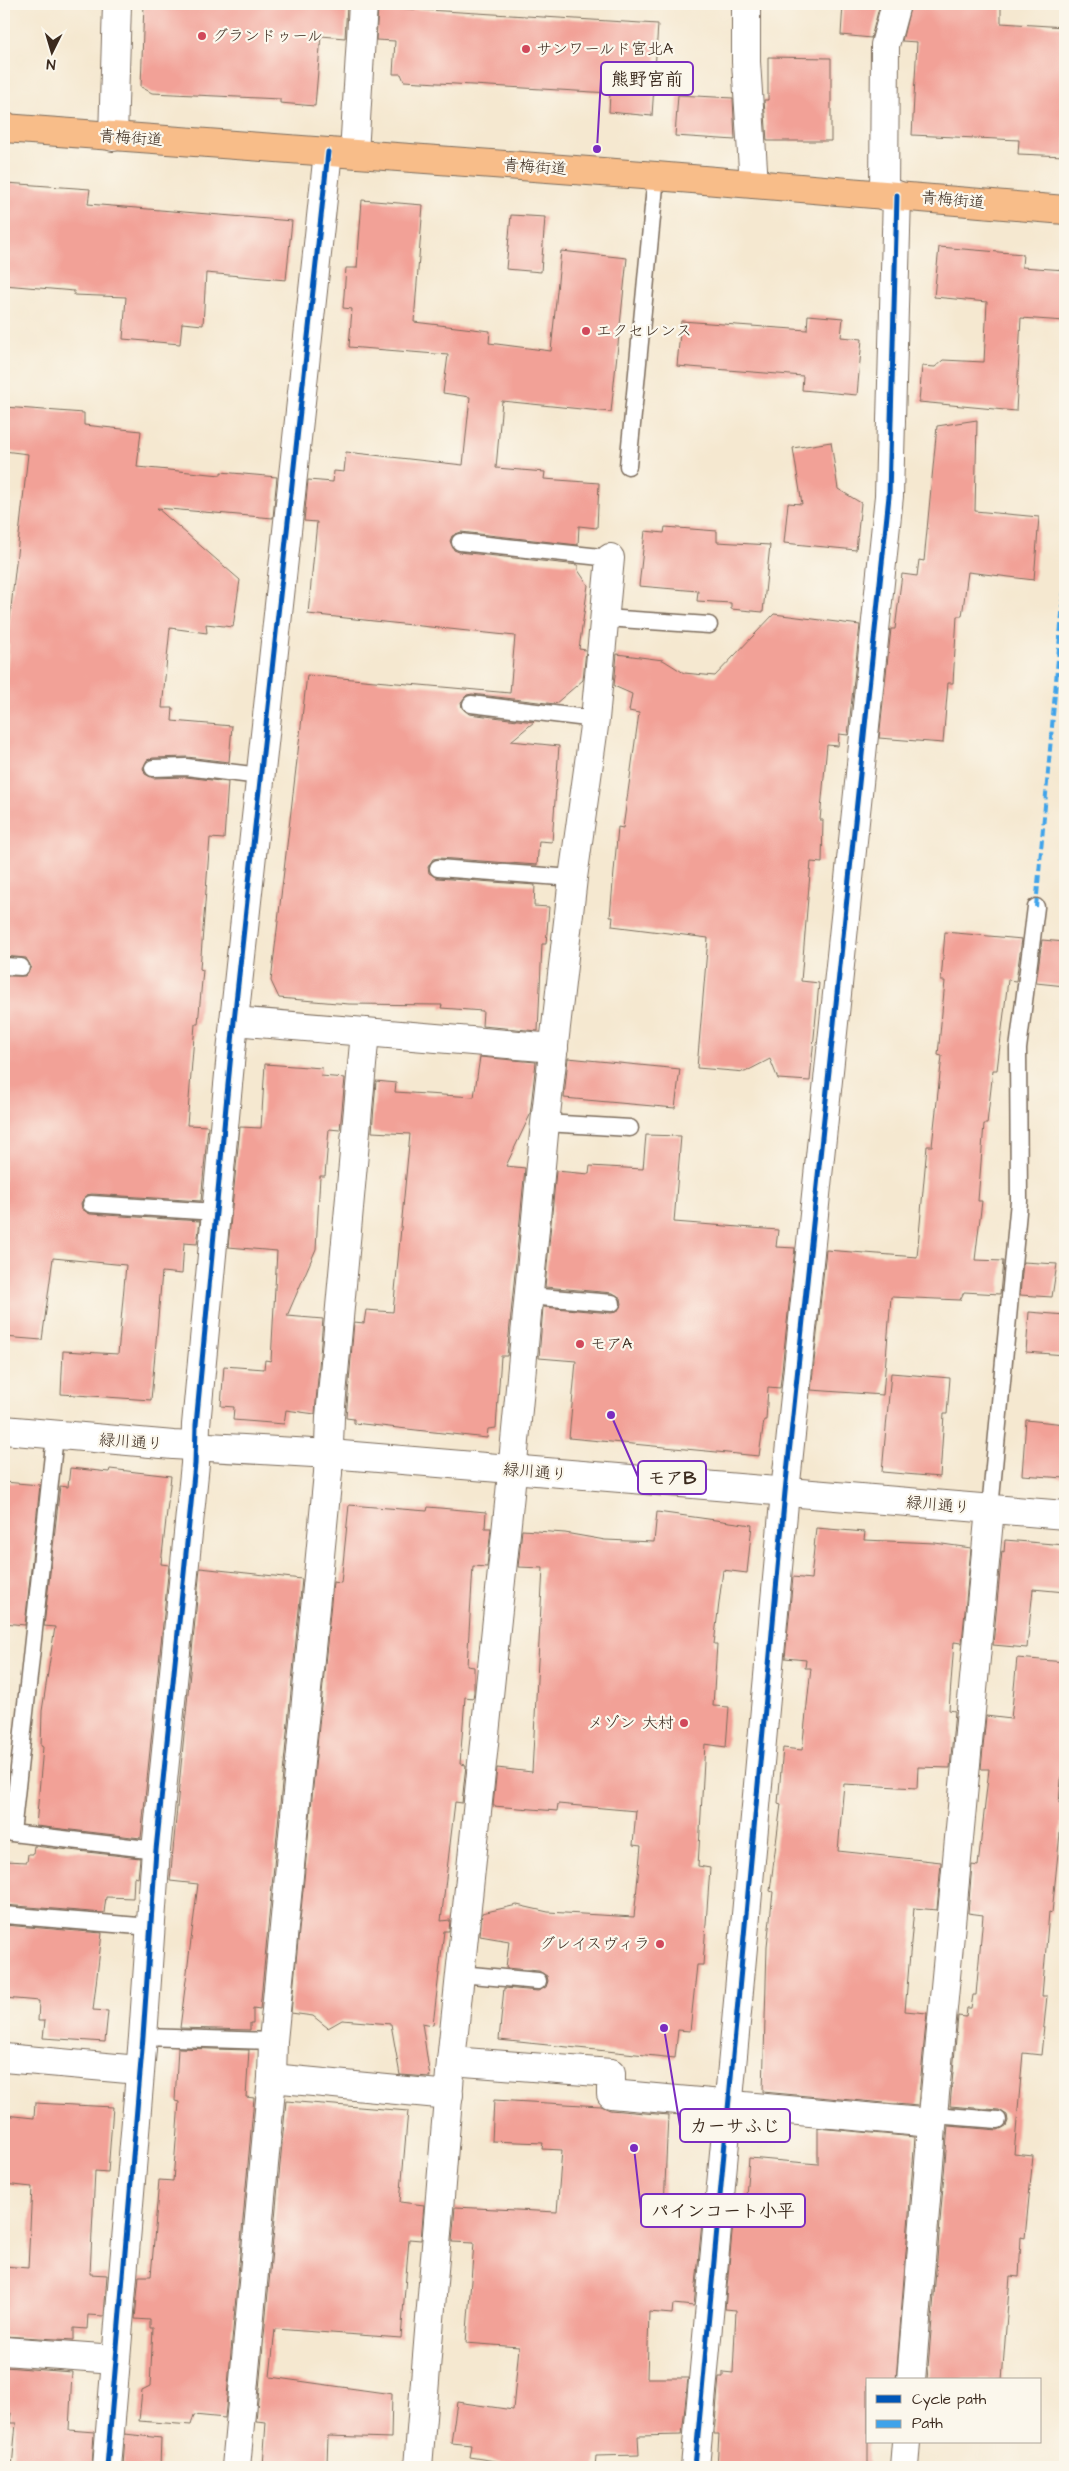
<svg xmlns="http://www.w3.org/2000/svg" width="1069" height="2471" font-family="'Architects Daughter','Klee One',sans-serif">
  <style>
    .building { fill: #f2a197 }
    .lines { fill: none; stroke-linecap: round; stroke-linejoin: round }
    .service-casing { stroke: #7c6c5c; stroke-width: 19 }
    .minor-casing { stroke: #7c6c5c; stroke-width: 30 }
    .tertiary-casing { stroke: #7c6c5c; stroke-width: 30 }
    .primary-casing { stroke: #7c6c5c; stroke-width: 30 }
    .service { stroke: #fff; stroke-width: 16 }
    .minor { stroke: #fff; stroke-width: 28 }
    .tertiary { stroke: #fff; stroke-width: 28 }
    .primary { stroke: #f8bd89; stroke-width: 28 }
    .quiet { stroke: #3fa3ea; stroke-width: 4; stroke-dasharray: 8 4; stroke-linecap: butt }
    .cycleway-casing { stroke: #fbf7ec; stroke-width: 8 }
    .cycleway { stroke: #0057b8; stroke-width: 5 }
    .poi-dot { fill: #d1495b; stroke: #fbf7ec; stroke-width: 2 }
    .labels { text-anchor: middle; dominant-baseline: central; stroke-width: 4.5; stroke-linejoin: round; paint-order: stroke }
    .poi-label { font-size: 16px; fill: #3b2a1e; stroke: #fbf7ec; text-anchor: start }
    .street-label { font-size: 16px; fill: #3b2a1e; stroke: #fbf7ec }
    .leader { fill: none; stroke: #7b2cbf; stroke-width: 2 }
    .callout-dot { fill: #7b2cbf; stroke: #fbf7ec; stroke-width: 2 }
    .callout { fill: #fbf7ec; stroke: #7b2cbf; stroke-width: 2 }
    .callout-label { font-size: 18px; text-anchor: middle; font-weight: bold; fill: #3b2a1e }
  </style>
  <rect width="100%" height="100%" fill="#fbf7ec"/>
  <filter id="ink" filterUnits="userSpaceOnUse"><feTurbulence type="fractalNoise" baseFrequency=".02" numOctaves="2"/><feDisplacementMap in="SourceGraphic" scale="10" xChannelSelector="R" yChannelSelector="G"/><feConvolveMatrix kernelMatrix="1 2 1 2 8 2 1 2 1" color-interpolation-filters="sRGB"/></filter>
  <filter id="wash" filterUnits="userSpaceOnUse"><feTurbulence type="fractalNoise" baseFrequency=".0096" numOctaves="4" result="noise"/><feDisplacementMap in="SourceGraphic" scale="20" xChannelSelector="R" yChannelSelector="G"/><feGaussianBlur stdDeviation="1.12" result="paint"/><feColorMatrix in="noise" values="0 0 0 0 0 0 0 0 0 0 0 0 0 0 0 0 0 1.4 0 .05"/><feComposite in="paint" operator="in"/></filter>
  <g filter="url(#wash)">
    <rect width="100%" height="100%" fill="#f5e8d0"/>
    <g id="blocks">
      <!-- building -->
      <g class="building">
        <path d="M144 4 347 5 345 38 321 36 315 106 280 103V99L152 93 141 87Z"/>
        <path d="M843 4H880L871 38 841 35Z"/>
        <path d="M911 4H1001V23L1065 27V156L1018 154 1019 140 912 135 917 42 902 41Z"/>
        <path d="M378 7 658 24 652 116 609 112 610 93 404 81 401 74H393L395 41 376 40Z"/>
        <path d="M768 57 831 58V141H767L764 100H768Z"/>
        <path d="M678 95 733 98 735 140 675 136Z"/>
        <path d="M6 183 90 189 88 204 292 221 286 280 206 273 203 325 182 323 180 344 123 339 126 297 74 295V291L4 285Z"/>
        <path d="M362 200 423 205 414 322 490 331 489 343 551 351 561 251 627 258 611 412 502 401 496 468 545 472 544 479 599 483 597 528 579 526 578 545 461 532 452 536 450 541 454 550 459 552 578 565V570L588 585 579 649 586 650 583 680 555 704 472 694 467 695 461 702 462 708 469 714 534 722 511 741 559 746 552 842 539 841 537 865 439 858 433 859 428 867 429 873 437 878 535 885 534 906 549 907 546 944H542L538 1031 482 1026 483 1011 441 1008 442 1005 349 1004 279 998 271 981 307 675 510 693 515 636 308 614 317 522 304 521 308 480 333 482 334 471 344 472 346 452 463 465 470 397 443 393 448 355 349 347 352 309 343 308 346 268H357Z"/>
        <path d="M511 215 545 217 541 272 506 269Z"/>
        <path d="M939 247 1023 254 1022 267 1065 270V321L1021 318 1016 411 919 402 922 366 935 367 943 360 984 362 987 302 934 297Z"/>
        <path d="M808 315 843 318 841 337 862 339 857 395 802 390 803 376 677 366 681 321 807 330Z"/>
        <path d="M4 407 84 413V425L141 431 137 467 221 475V472L277 477 273 518 157 508 240 580 233 627 206 624 207 633 170 628 162 708H173L172 721 232 726 229 762 187 757 153 758 147 760 143 768 145 774 153 778 186 777 228 782 224 839 210 838 200 969 203 970 198 1024H195L187 1125 208 1126 201 1201 92 1194 86 1195 81 1203 82 1209 90 1214 200 1221 197 1244 184 1243 182 1274 162 1272 151 1400 61 1394 63 1351 118 1354 126 1265 53 1258 42 1340 4 1337V976H25L31 967 26 958 4 956V708L9 644H7L28 454 4 451Z"/>
        <path d="M977 420 975 511 1039 517 1034 580 968 572 962 616H957L953 683H948L943 743 879 738 891 629H895L902 574 917 576 919 560 924 561 937 426Z"/>
        <path d="M831 442 838 489 861 503 856 550 784 543 788 503 802 504 793 448Z"/>
        <path d="M665 527 717 531V542L770 545 763 612 731 609V603L697 601 698 591 639 586 645 531 664 533Z"/>
        <path d="M774 614 860 625 848 735 839 734 838 746 827 745 820 820H823L822 863 811 862 801 981 819 983 810 1081 778 1079 770 1059 745 1072 697 1068 708 938 612 926 613 917H610L618 827 623 828 639 713 629 711 632 694 614 686 617 654 663 660 684 673 715 676Z"/>
        <path d="M945 932 1022 939 1016 981 1008 980 997 1070H993L987 1124H984L978 1201H982L975 1260 1003 1261 1000 1294 964 1292 960 1300 891 1297 883 1395 811 1390 826 1250 917 1257 927 1146H932L942 1056 938 1055 945 981H941Z"/>
        <path d="M1042 940 1065 942V986L1036 983Z"/>
        <path d="M480 1057 536 1062 530 1115 506 1166 525 1168 507 1356H501L496 1428 488 1429 487 1438 354 1423V1419L346 1418 354 1322 364 1323 366 1310 393 1312 410 1134 372 1132 376 1081 396 1083 395 1092 474 1097Z"/>
        <path d="M568 1058 680 1069 675 1108 564 1098Z"/>
        <path d="M265 1064 322 1068 321 1076 345 1078 340 1130 329 1129 325 1176H320L316 1249 287 1316 323 1319 315 1414 286 1410 284 1424 233 1420 234 1407 221 1406 224 1366 264 1369 265 1360 271 1361 277 1251 228 1247 240 1127 261 1128Z"/>
        <path d="M646 1135 681 1136 674 1222 778 1230 776 1247 795 1248 780 1388 768 1387 766 1420H764L759 1456 569 1438 576 1361 539 1358 543 1307 611 1313 617 1312 622 1304 621 1298 613 1293 545 1287 556 1171 589 1174 590 1166 643 1169Z"/>
        <path d="M1023 1262 1057 1264 1052 1297 1020 1295Z"/>
        <path d="M1029 1312 1065 1315V1355L1026 1352Z"/>
        <path d="M891 1373 950 1378 947 1414H944L940 1477 882 1472Z"/>
        <path d="M1026 1420 1065 1424V1478L1022 1475Z"/>
        <path d="M70 1468 109 1472 110 1469 171 1476 161 1564 169 1565 141 1838 36 1826 43 1747 41 1746 42 1711 55 1627 44 1626 60 1486 68 1487Z"/>
        <path d="M4 1482 40 1485 25 1625 4 1623Z"/>
        <path d="M349 1505 427 1511 428 1507 486 1512 485 1528H491L487 1567 473 1566 467 1666 474 1667V1692L473 1698 465 1697 460 1764 466 1765 462 1803 455 1802 441 1921 450 1920 449 1931H444L433 2025 422 2023 430 2077 400 2075 391 2024 342 2020 328 2028 313 2016 291 2013 333 1582 341 1583Z"/>
        <path d="M657 1512 752 1525 747 1573 723 1570 714 1644H717L713 1706 729 1707 726 1747 705 1744 698 1866 710 1868 703 1965H697L690 2031 678 2030 675 2058 499 2040 504 1988 538 1991 546 1987 548 1981 547 1976 539 1971 506 1968 509 1941 480 1936 482 1913 517 1905 548 1912 634 1917 641 1846 633 1845 636 1811 558 1804 557 1811 493 1806 497 1768 532 1772 543 1568 518 1567 522 1530 565 1533 605 1540 654 1542Z"/>
        <path d="M816 1528 865 1532 864 1540 935 1543 971 1548 962 1643 954 1642 949 1710 955 1711 950 1768 918 1767 917 1788 844 1784 838 1851 941 1862 937 1910 914 1908 905 2011 927 2013 918 2106 763 2092 767 1946 773 1892 770 1891 781 1804 778 1803 783 1748 802 1750 811 1668H805L806 1660 785 1658 793 1577 811 1579Z"/>
        <path d="M1005 1540 1065 1545V1592L1033 1589 1027 1648 993 1645 1002 1551 1004 1552Z"/>
        <path d="M200 1568 302 1579 260 2009 253 2008V2023H250V2030L180 2028 198 1884 170 1881Z"/>
        <path d="M1017 1658 1065 1662V1738L1059 1803H1063L1052 1913 1049 1912 1042 1996H1047L1041 2055 1023 2053 1014 2154 1033 2156 1025 2238 1021 2237 1019 2277 1010 2276 1002 2380H927L948 2126 998 2130 1006 2126 1008 2121 1007 2115 999 2110 950 2106 958 2016 966 2017 967 2008H971L973 1995H976L983 1915 968 1913 972 1865 978 1866 989 1769H981L986 1716 1011 1719Z"/>
        <path d="M34 1846 140 1858 138 1878 134 1877 133 1898 106 1897 104 1913 4 1905V1861L27 1862 28 1854H33Z"/>
        <path d="M4 1925 102 1933 93 2010 108 2011 105 2042 43 2038 45 2021H38L39 2001 4 1998Z"/>
        <path d="M178 2048 249 2050 246 2097 254 2098 225 2418 194 2415 191 2425 139 2421 142 2390 150 2386 153 2328H150V2320L135 2319 139 2276H151L159 2180 173 2181 179 2102 175 2101Z"/>
        <path d="M494 2100 601 2106 610 2110 668 2115 664 2208H669V2221L702 2222 694 2306 673 2304 672 2314 649 2312 647 2378H688L682 2435 638 2436 639 2455 596 2456 595 2467H507L508 2463 469 2457 471 2445 451 2443 457 2402 513 2410 519 2347 466 2343 474 2243 452 2242 455 2207 557 2212 562 2150 542 2149 543 2143 492 2141Z"/>
        <path d="M286 2101 408 2111 400 2202 424 2205 421 2240 409 2239 401 2338 275 2329 270 2377 392 2394 391 2438 328 2436 327 2464 313 2462V2467L263 2466 266 2422 256 2421Z"/>
        <path d="M35 2103 113 2107 108 2172 95 2171 90 2274 107 2275 104 2316 88 2315 87 2329 74 2328V2340L4 2336V2266L28 2268 32 2187 4 2184V2115L34 2118Z"/>
        <path d="M818 2128 915 2137 896 2380H868V2467H717L719 2434H714L719 2377H723V2372L733 2373 736 2310 725 2309 733 2222H744L749 2158 818 2164Z"/>
        <path d="M4 2367 72 2372 69 2430 94 2432 92 2467H12L16 2423H10L11 2413H4Z"/>
        <path d="M125 2434 161 2438 160 2467H123Z"/>
      </g>
    </g>
  </g>
  <g filter="url(#ink)">
    <use href="#blocks" fill-opacity="0" stroke="#7c6c5c" stroke-width="1"/>
    <g class="lines">
      <!-- service casing -->
      <g class="service-casing">
        <g id="service">
          <path d="M628 466 656 176"/>
          <path d="M460 542 610 558"/>
          <path d="M605 618 709 625"/>
          <path d="M471 704 595 719"/>
          <path d="M153 768 186 767 260 776"/>
          <path d="M438 868 573 878"/>
          <path d="M4 966 21 967"/>
          <path d="M545 1123 630 1128"/>
          <path d="M91 1204 216 1212"/>
          <path d="M528 1296 612 1303"/>
          <path d="M55 1436 12 1833 156 1850"/>
          <path d="M990 1509 1019 1201 1018 1049 1036 907"/>
          <path d="M4 1915 151 1927"/>
          <path d="M460 1974 538 1981"/>
          <path d="M143 2037 273 2041"/>
          <path d="M933 2115 998 2120"/>
        </g>
      </g>
      <!-- minor casing -->
      <g class="minor-casing">
        <g id="minor">
          <path d="M746 4V62L754 184"/>
          <path d="M113 137 117 4"/>
          <path d="M354 153 363 4"/>
          <path d="M884 196 885 45 896 4"/>
          <path d="M234 1021 365 1032"/>
          <path d="M4 2058 139 2070"/>
          <path d="M451 2061 611 2073V2094L932 2123"/>
          <path d="M272 2078 449 2095"/>
          <path d="M4 2351 115 2359"/>
          <path d="M911 2380 933 2115 990 1509"/>
          <path d="M107 2467 143 2037 156 1850 195 1464 196 1425 234 1021 328 152"/>
          <path d="M236 2467 272 2078 273 2041 328 1473 330 1417 365 1032 554 1048"/>
          <path d="M418 2467 451 2061 510 1494 545 1123 573 878 595 719 610 558"/>
          <path d="M695 2467 785 1492 889 496 897 195"/>
          <path d="M904 2467 906 2442"/>
        </g>
      </g>
      <!-- tertiary casing -->
      <g class="tertiary-casing">
        <path id="tertiary" d="M4 1430 173 1445 330 1454 1065 1515"/>
      </g>
      <!-- primary casing -->
      <g class="primary-casing">
        <path id="primary" d="M4 128 656 176 1065 210"/>
      </g>
      <!-- service -->
      <use href="#service" class="service"/>
      <!-- minor -->
      <use href="#minor" class="minor"/>
      <!-- tertiary -->
      <use href="#tertiary" class="tertiary"/>
      <!-- primary -->
      <use href="#primary" class="primary"/>
      <!-- quiet -->
      <path class="quiet" d="M1036 907 1065 580"/>
      <!-- cycleway casing -->
      <g class="cycleway-casing">
        <g id="cycleway">
          <path d="M107 2467 143 2037 156 1850 195 1464 196 1425 234 1021 328 152"/>
          <path d="M695 2467 785 1492 889 496 897 195"/>
        </g>
      </g>
      <!-- cycleway -->
      <use href="#cycleway" class="cycleway"/>
    </g>
  </g>
  <!-- markers -->
  <g class="poi-dot">
    <circle cx="202" cy="36" r="5"/>
    <circle cx="526" cy="49" r="5"/>
    <circle cx="586" cy="331" r="5"/>
    <circle cx="580" cy="1344" r="5"/>
    <circle cx="684" cy="1723" r="5"/>
    <circle cx="660" cy="1944" r="5"/>
  </g>
  <g class="labels">
    <!-- poi labels -->
    <g class="poi-label">
      <text x="212" y="36">グランドゥール</text>
      <text x="536" y="49">サンワールド宮北A</text>
      <text x="596" y="331">エクセレンス</text>
      <text x="590" y="1344">モアA</text>
      <text x="674" y="1723" text-anchor="end">メゾン 大村</text>
      <text x="650" y="1944" text-anchor="end">グレイスヴィラ</text>
    </g>
    <!-- street labels -->
    <g class="street-label">
      <text transform="translate(131 138) rotate(4)">青梅街道</text>
      <text transform="translate(535 167) rotate(4)">青梅街道</text>
      <text transform="translate(953 200) rotate(5)">青梅街道</text>
      <text transform="translate(131 1442) rotate(4)">緑川通り</text>
      <text transform="translate(535 1472) rotate(5)">緑川通り</text>
      <text transform="translate(938 1505) rotate(5)">緑川通り</text>
    </g>
  </g>
  <!-- callouts -->
  <path class="leader" d="M597 149L601 78M611 1415L638 1477M664 2028L680 2126M634 2148L641 2210"/>
  <g class="callout-dot">
    <circle cx="597" cy="149" r="5"/>
    <circle cx="611" cy="1415" r="5"/>
    <circle cx="664" cy="2028" r="5"/>
    <circle cx="634" cy="2148" r="5"/>
  </g>
  <g class="callout">
    <rect x="601" y="62" width="92" height="33" rx="5"/>
    <rect x="638" y="1461" width="68" height="33" rx="5"/>
    <rect x="680" y="2109" width="110" height="33" rx="5"/>
    <rect x="641" y="2194" width="164" height="33" rx="5"/>
  </g>
  <g class="callout-label">
    <text x="647" y="85">熊野宮前</text>
    <text x="672" y="1484">モアB</text>
    <text x="735" y="2132">カーサふじ</text>
    <text x="723" y="2217">パインコート小平</text>
  </g>
  <!-- margin -->
  <rect width="1069" height="2471" fill="none" stroke="#fbf7ec" stroke-width="20"/>
  <!-- legend -->
  <rect x="866" y="2378" width="175" height="65" fill="#fbf7ec" stroke="#aea59a"/>
  <rect x="876" y="2395" width="25" height="8" fill="#0057b8" stroke="#aea59a"/>
  <text x="912" y="2404" font-size="15" fill="#3b2a1e">Cycle path</text>
  <rect x="876" y="2420" width="25" height="8" fill="#3fa3ea" stroke="#aea59a"/>
  <text x="912" y="2428" font-size="15" fill="#3b2a1e">Path</text>
  <!-- north arrow -->
  <g transform="translate(52 52) rotate(185)" stroke="#fbf7ec" stroke-width="4" paint-order="stroke">
  <path d="M0-4L9 19L0 12L-9 19Z" fill="#3b2a1e"/>
  <text y="-8" font-size="14" font-weight="bold" text-anchor="middle" fill="#3b2a1e">N</text>
  </g>
</svg>
